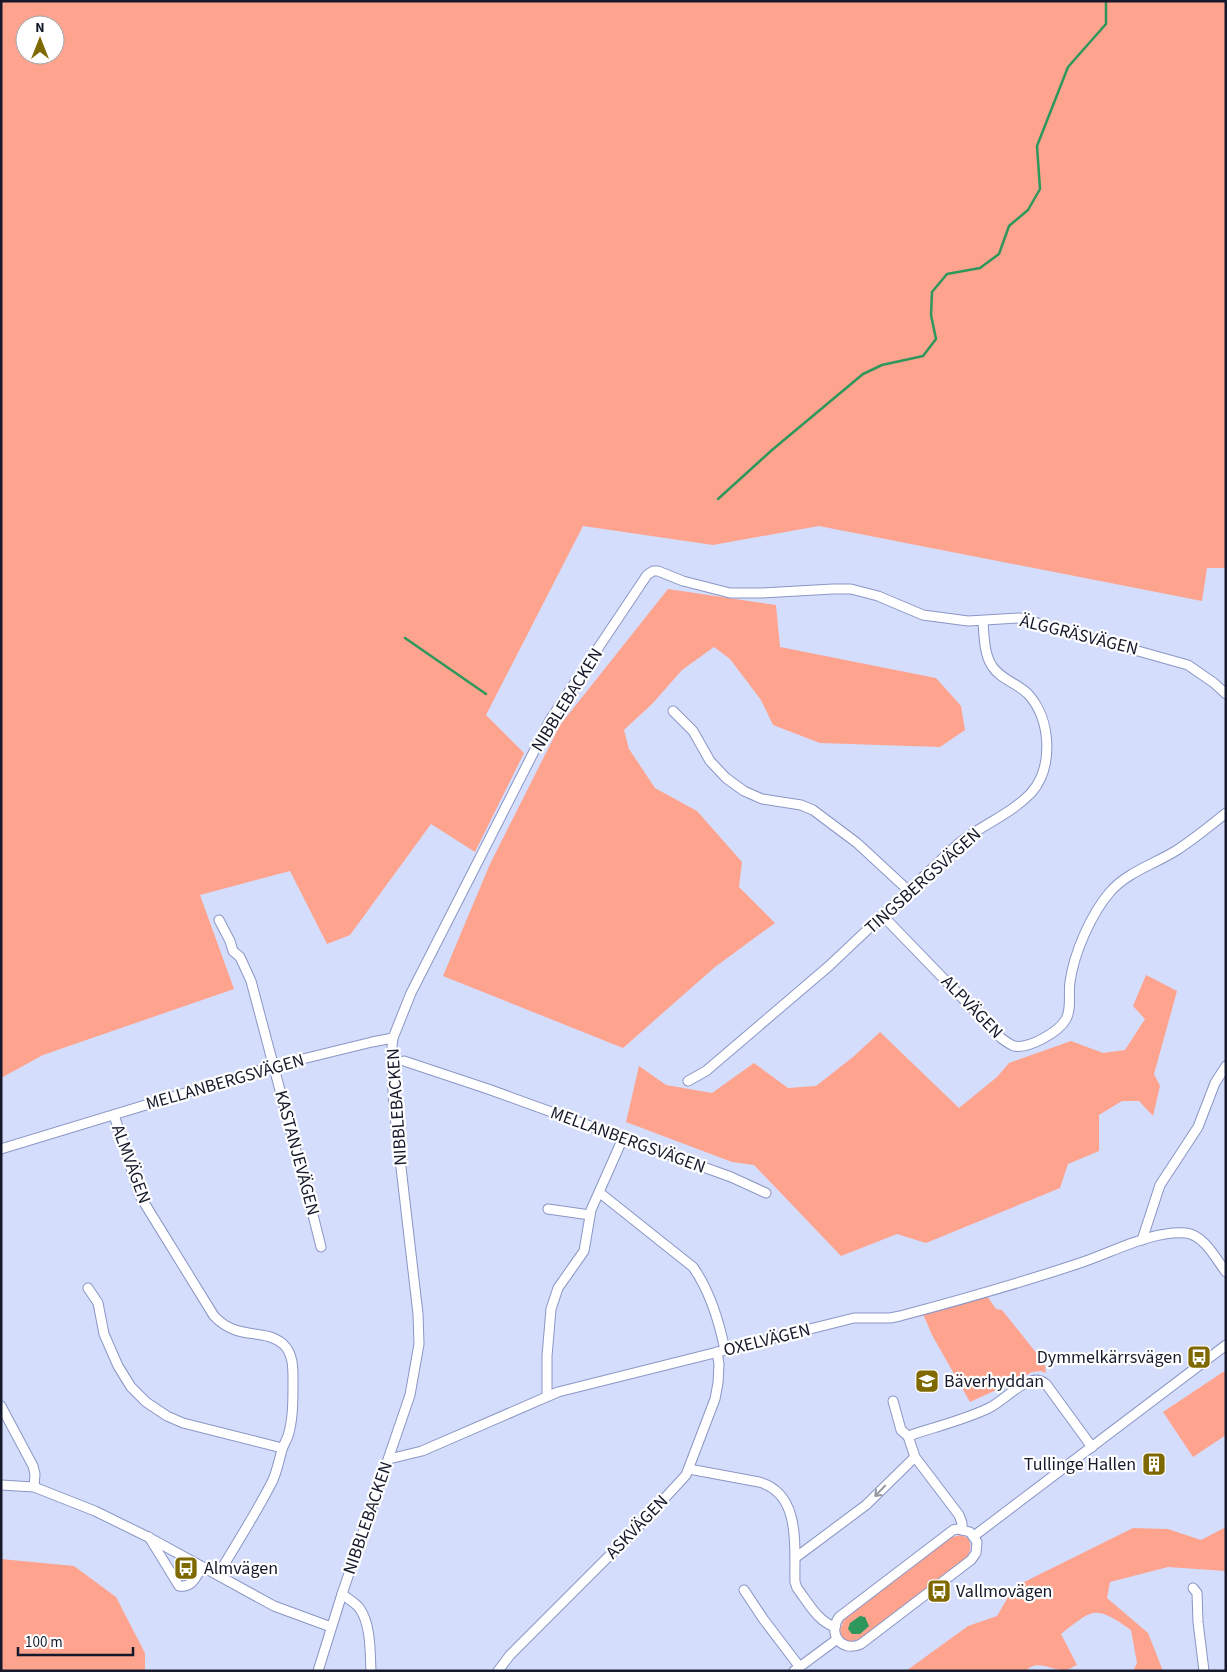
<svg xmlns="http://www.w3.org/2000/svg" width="1227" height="1672" font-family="'Source Sans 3',sans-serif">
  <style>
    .green { fill: #fda38e; fill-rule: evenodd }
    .water { fill: #2e975b }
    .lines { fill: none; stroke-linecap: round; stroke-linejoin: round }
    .stream { stroke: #2e975b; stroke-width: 2.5 }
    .minor-casing { stroke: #8a96c5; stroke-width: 11 }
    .minor { stroke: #fff; stroke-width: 9 }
    .oneway { stroke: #9698a0 }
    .labels { text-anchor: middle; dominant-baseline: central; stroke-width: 4.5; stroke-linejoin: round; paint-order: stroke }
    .street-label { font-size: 18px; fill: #15192b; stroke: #fff }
    .poi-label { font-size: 18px; fill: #15192b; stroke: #fff; text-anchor: start }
  </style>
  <rect width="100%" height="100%" fill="#d5ddfc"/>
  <!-- green -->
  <g class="green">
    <path d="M1 1H1226V568H1207L1202 601 819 526 713 545 583 526 486 715 524 753 475 852 431 824 350 935 327 944 290 871 200 895 234 989 43 1055 1 1078ZM25 25H55V55H25Z"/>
    <path d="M668 589 776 605 780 647 936 678 961 706 965 730 940 747 820 743 773 725 761 700 730 659 714 647 682 670 653 703 624 730 629 749 655 788 697 811 742 862 739 887 775 923 715 967 623 1048 443 976 490 864 560 725Z"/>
    <path d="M1146 975 1177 991 1154 1074 1160 1086 1153 1116 1139 1101H1122L1099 1115V1151L1068 1164 1060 1188 926 1243 897 1234 841 1256 754 1165 732 1162 626 1122 639 1066 666 1085 712 1093 754 1063 788 1088 816 1086 853 1057 880 1032 959 1108 997 1077 1009 1063 1071 1041 1103 1053 1125 1050 1145 1019 1133 1006Z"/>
    <path d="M987 1296 996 1309 1002 1310 1042 1360 1045 1366 1046 1373 1041 1371 1032 1372 1016 1381 970 1402 932 1335 923 1314Z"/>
    <path d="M1226 1370V1435L1193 1457 1163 1412Z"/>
    <path d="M1226 1527V1571L1168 1567 1110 1582 1107 1598 1148 1633 1163 1671H1133L1137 1663 1131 1630C1095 1605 1094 1608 1061 1634L1077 1665C1074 1666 1069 1670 1065 1670 1052 1671 1037 1658 1026 1671H906L968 1626 997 1616 1014 1587 1133 1528 1168 1529 1201 1540Z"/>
    <path d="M960 1535 968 1538C973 1547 970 1554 963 1561L860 1639 849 1642 842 1638 840 1629 845 1617 949 1538Z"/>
    <path d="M1 1559 74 1566 116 1597 145 1653V1671H1Z"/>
  </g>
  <!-- water -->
  <path class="water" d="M860 1616 865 1617 869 1626 860 1634H852L848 1629 850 1623Z"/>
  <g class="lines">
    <!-- stream -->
    <g class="stream">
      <path d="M718 499 772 450 863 374 882 365 923 356 936 339 931 315 932 292 947 274 980 268 999 254 1009 226 1028 210 1040 189 1037 146 1068 67 1106 24V1"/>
      <path d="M405 638 486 694"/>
    </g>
    <!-- minor casing -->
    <g class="minor-casing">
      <g id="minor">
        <path d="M673 711 693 731 710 761 726 778 744 791 762 799 801 805 813 810 857 843 909 891"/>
        <path d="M883 916 1001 1038C1005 1041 1009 1044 1014 1046 1029 1049 1059 1032 1066 1019 1072 1008 1068 994 1070 982 1074 953 1091 914 1110 892 1127 872 1155 864 1177 850 1194 839 1210 826 1226 813"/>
        <path d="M219 920 230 941 233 951 240 957 251 981 311 1207 321 1247"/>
        <path d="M404 1061 488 1089 731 1177 766 1193"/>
        <path d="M688 1081 706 1071 829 966 959 843C982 825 1011 814 1031 793 1054 767 1051 719 1028 694 1017 683 1000 679 992 666 984 654 984 635 983 621"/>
        <path d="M114 1115 140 1196 214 1316C239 1342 263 1327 283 1344 294 1354 293 1370 293 1384 293 1401 293 1420 288 1436 286 1441 283 1446 282 1450 279 1460 277 1471 273 1480 257 1512 236 1544 218 1575"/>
        <path d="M1 1149 274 1066 372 1042 393 1038"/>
        <path d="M600 1193 693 1267C710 1291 719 1321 725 1350"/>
        <path d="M548 1209 590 1215"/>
        <path d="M1142 1240 1160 1185 1198 1127 1215 1083 1226 1066"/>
        <path d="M88 1288 98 1303 104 1334 118 1366 131 1387 146 1402 167 1416 183 1423 282 1448"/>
        <path d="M547 1396V1356L551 1309 558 1288 584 1251 591 1210 623 1138"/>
        <path d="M893 1401 901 1430 908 1436"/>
        <path d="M1 1406 33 1466 35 1474 34 1487"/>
        <path d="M908 1436C935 1427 964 1420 989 1408 1003 1401 1018 1384 1031 1381 1037 1379 1041 1380 1046 1384L1092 1447"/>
        <path d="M908 1436 915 1457 959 1515 962 1523V1530"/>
        <path d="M389 1459 422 1451 558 1392 854 1318H890L900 1316C960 1300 1020 1283 1080 1263 1111 1253 1152 1230 1186 1233 1204 1235 1216 1259 1226 1272"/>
        <path d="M689 1469 759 1482C802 1494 794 1548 795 1582L797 1588C808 1602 817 1621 835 1627"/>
        <path d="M1 1485 34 1487 95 1511 148 1537 274 1606 331 1627"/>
        <path d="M958 1529 970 1532 977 1542 976 1553 971 1560 861 1644C842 1653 827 1634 839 1617L953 1530Z"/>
        <path d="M974 1536 1226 1345"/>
        <path d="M149 1537 179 1586C192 1588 196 1577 202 1567"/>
        <path d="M795 1558 866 1505 915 1457"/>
        <path d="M1193 1588 1197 1593 1198 1622 1204 1671"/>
        <path d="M744 1590 764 1620 799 1666"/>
        <path d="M342 1594C348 1599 356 1603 360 1609 371 1625 370 1652 371 1671"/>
        <path d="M318 1671 342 1594 410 1395 419 1344 418 1314 394 1107 391 1056 393 1038 411 993 550 720 647 575 653 571H658L683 581 730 593H762L833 589H851L878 596 923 615 968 621 1020 618 1188 665 1214 683 1226 694"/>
        <path d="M498 1671 510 1655 640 1525 686 1475 715 1399 718 1383 719 1364 717 1352"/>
        <path d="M794 1671 836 1640"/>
      </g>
    </g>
    <!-- minor -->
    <use href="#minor" class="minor"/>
  </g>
  <!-- one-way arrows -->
  <defs><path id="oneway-shaft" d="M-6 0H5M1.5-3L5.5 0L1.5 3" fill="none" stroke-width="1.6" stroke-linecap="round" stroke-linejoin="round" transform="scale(1.25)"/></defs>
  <use class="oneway" href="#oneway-shaft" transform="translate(880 1491) rotate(134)"/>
  <!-- icons -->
  <defs>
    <g id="bus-square" transform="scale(1.25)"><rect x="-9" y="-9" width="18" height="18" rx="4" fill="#7f6800" stroke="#fff"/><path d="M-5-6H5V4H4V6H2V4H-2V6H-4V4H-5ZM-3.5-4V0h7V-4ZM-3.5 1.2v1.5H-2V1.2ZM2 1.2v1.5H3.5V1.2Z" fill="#fff"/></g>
    <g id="school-square" transform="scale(1.25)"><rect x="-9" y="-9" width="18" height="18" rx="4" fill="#7f6800" stroke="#fff"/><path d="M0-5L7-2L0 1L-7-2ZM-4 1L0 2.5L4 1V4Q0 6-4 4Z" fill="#fff"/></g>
    <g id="building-square" transform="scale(1.25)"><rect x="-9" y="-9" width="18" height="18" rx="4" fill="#7f6800" stroke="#fff"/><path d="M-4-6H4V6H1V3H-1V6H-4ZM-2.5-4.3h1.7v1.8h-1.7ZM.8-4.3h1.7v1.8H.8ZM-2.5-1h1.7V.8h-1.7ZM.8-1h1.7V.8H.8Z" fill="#fff"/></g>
  </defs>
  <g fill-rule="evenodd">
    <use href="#bus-square" x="1199" y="1357"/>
    <use href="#school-square" x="927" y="1381"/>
    <use href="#building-square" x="1154" y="1464"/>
    <use href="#bus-square" x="186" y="1568"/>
    <use href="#bus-square" x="939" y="1591"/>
  </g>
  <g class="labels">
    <!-- street labels -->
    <g class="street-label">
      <text transform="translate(1079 635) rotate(14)">ÄLGGRÄSVÄGEN</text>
      <text transform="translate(567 700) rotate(-58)">NIBBLEBACKEN</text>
      <text transform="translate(923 881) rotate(-42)">TINGSBERGSVÄGEN</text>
      <text transform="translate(972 1007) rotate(46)">ALPVÄGEN</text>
      <text transform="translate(225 1082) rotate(-16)">MELLANBERGSVÄGEN</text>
      <text transform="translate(397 1107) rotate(-94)">NIBBLEBACKEN</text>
      <text transform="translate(628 1140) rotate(20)">MELLANBERGSVÄGEN</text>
      <text transform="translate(297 1153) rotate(75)">KASTANJEVÄGEN</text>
      <text transform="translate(131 1164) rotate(70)">ALMVÄGEN</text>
      <text transform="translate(767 1340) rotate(-14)">OXELVÄGEN</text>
      <text transform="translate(368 1518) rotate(-71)">NIBBLEBACKEN</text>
      <text transform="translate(637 1527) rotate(-46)">ASKVÄGEN</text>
    </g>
    <!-- poi labels -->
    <g class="poi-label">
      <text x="1182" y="1357" text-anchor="end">Dymmelkärrsvägen</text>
      <text x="944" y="1381">Bäverhyddan</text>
      <text x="1136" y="1464" text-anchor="end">Tullinge Hallen</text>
      <text x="204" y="1568">Almvägen</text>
      <text x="956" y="1591">Vallmovägen</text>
    </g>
  </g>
  <!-- border -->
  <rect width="1227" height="1672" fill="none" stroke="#15192b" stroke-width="5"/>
  <!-- north arrow -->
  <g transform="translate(40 40)"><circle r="24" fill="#ffffff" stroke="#a1a3aa"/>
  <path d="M0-4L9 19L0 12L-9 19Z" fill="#7f6800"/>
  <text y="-8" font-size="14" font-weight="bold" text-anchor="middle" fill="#15192b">N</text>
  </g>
  <!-- scale -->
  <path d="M18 1647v8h115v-8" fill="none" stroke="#15192b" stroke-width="2.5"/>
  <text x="25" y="1647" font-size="15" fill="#15192b" stroke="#ffffff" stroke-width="4" paint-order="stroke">100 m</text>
</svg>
